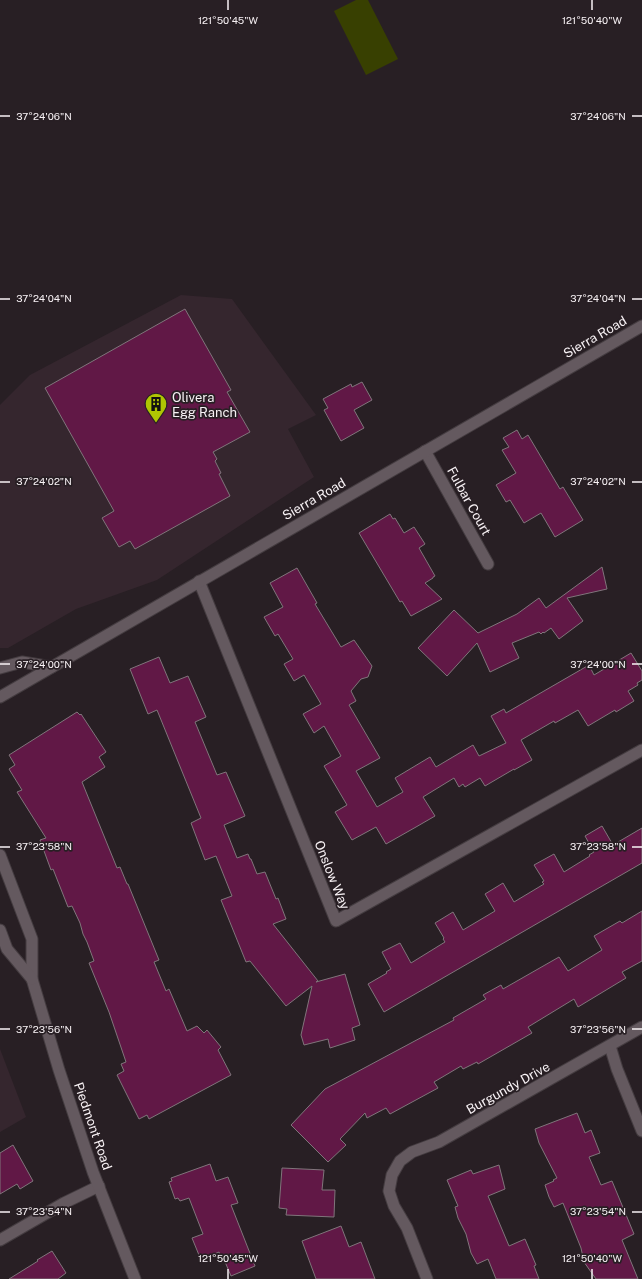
<svg xmlns="http://www.w3.org/2000/svg" width="642" height="1279" font-family="'Public Sans',sans-serif">
  <style>
    .built { fill: #35262e }
    .green { fill: #384001 }
    .building { fill: #611846; stroke: #80757b }
    .lines { fill: none; stroke-linecap: round; stroke-linejoin: round }
    .minor-casing { stroke: #443c40; stroke-width: 13 }
    .tertiary-casing { stroke: #443c40; stroke-width: 13 }
    .secondary-casing { stroke: #443c40; stroke-width: 13 }
    .minor { stroke: #64595f; stroke-width: 11 }
    .tertiary { stroke: #64595f; stroke-width: 11 }
    .secondary { stroke: #64595f; stroke-width: 11 }
    .ticks { fill: none; stroke: #f8f2f5; stroke-width: 1.5 }
    .labels { text-anchor: middle; dominant-baseline: central; stroke-width: 3.5; stroke-linejoin: round; paint-order: stroke }
    .street-label { font-size: 13px; fill: #f8f2f5; stroke: #281f24 }
    .poi-label { font-size: 13px; fill: #f8f2f5; stroke: #281f24; text-anchor: start }
    .ticks-label { font-size: 10px; text-anchor: middle; fill: #f8f2f5; stroke: #281f24; stroke-width: 3.5; stroke-linejoin: round; paint-order: stroke }
  </style>
  <rect width="100%" height="100%" fill="#281f24"/>
  <!-- built -->
  <g class="built">
    <path d="M181 295 232 299 316 415 288 429 314 477 157 580 76 609 8 648H0V405L30 375Z"/>
    <path d="M0 1049 26 1117 0 1132Z"/>
  </g>
  <!-- green -->
  <path class="green" d="M356 0H368L398 59 366 75 334 11Z"/>
  <!-- building -->
  <g class="building">
    <path d="M185 309 231 390 227 392 250 432 213 452 217 459 215 461 221 473 219 474 230 496 135 549 130 541 119 547 102 518 114 511 45 388Z"/>
    <path d="M362 382 372 400 354 410 364 428 341 441 324 410 328 408 323 399 351 384 352 387Z"/>
    <path d="M517 430 522 439 528 435 560 489 563 487 583 520 555 537 541 513 524 523 510 500 506 502 496 485 516 473 502 450 509 447 503 438Z"/>
    <path d="M390 514 393 519 395 518 404 533 414 527 425 544 419 548 435 576 433 577V578L425 583 442 599 411 616 402 601 400 602 359 533Z"/>
    <path d="M602 567 607 589 567 598 583 621 559 639 551 628 544 633 543 632 541 634 539 632 512 643 519 658 490 672 477 643 447 676 418 648 454 610 478 633 517 614 539 598 546 608Z"/>
    <path d="M297 568 317 603 315 604 341 647 354 640 372 666 368 677 361 679 351 691 356 701 349 705 380 758 356 771 377 807 403 792 395 778 430 757 436 767 473 745 479 756 506 743 491 716 504 709 506 713 589 665 594 675 631 653 642 671V680L637 683 638 685 628 691 634 701 616 712 615 710 588 726 578 710 555 723 554 721 521 740 532 760 514 770V769L485 786 480 778 465 787 463 784 459 787 454 778 423 797 435 816 416 827 386 844 376 827 352 840 335 812 347 805 324 766 341 756 324 726 314 733 303 714 321 704 304 675 294 681 284 664 293 659 278 634 275 636 264 617 283 607 270 583Z"/>
    <path d="M159 657 170 683 188 676 206 717 195 722 217 775 226 772 245 816 224 825 237 858 248 854 250 859H251L257 874 265 872 276 899 278 898 286 919 273 924 318 981 316 982 345 974 360 1025 352 1028 355 1040 330 1048 328 1039 304 1045 301 1035 312 986 286 1006 250 961 246 962 221 900 232 896 216 856 205 860 191 823 201 818 157 710 148 714 130 669Z"/>
    <path d="M77 712 80 715 81 714 106 752 99 757 105 767 82 782 117 868 120 867 127 884H128L159 960 154 962 166 991 169 989 187 1031 197 1026 204 1033 207 1030 221 1047 218 1050 231 1075 149 1119 147 1115 139 1119 117 1075 124 1071 121 1064 126 1062 109 1012 89 963 94 961 87 942 83 934 80 923 72 906 68 907 53 869 51 870 40 840 46 838 17 792 22 790 9 769 15 765 9 755Z"/>
    <path d="M602 826 613 845 642 828V863L384 1012 368 984 387 973 386 972 391 969 382 952 400 943 411 963 445 942 443 939 444 938 435 923 453 912 463 930 495 911 485 894 503 883 514 902 544 884 542 882 544 881 534 865 554 854 564 872 590 856 589 855 594 852 585 836Z"/>
    <path d="M642 911V961L622 972 626 978 578 1007 574 999 528 1027 532 1033 478 1064 477 1062 463 1069 461 1066 434 1082 438 1088 390 1114 386 1108 367 1118 365 1113 340 1139 346 1145 328 1162 291 1125 325 1089 454 1020 453 1018 486 999 483 995 501 985 503 989 559 957 568 971 602 950 594 936 620 921 622 923Z"/>
    <path d="M577 1113 585 1133 591 1130 600 1153 589 1157 601 1185 612 1181 634 1234 622 1240 638 1279H596L584 1262 581 1248 563 1203 554 1207 549 1197 545 1185 554 1181 553 1180 557 1178 539 1143 535 1129Z"/>
    <path d="M13 1145 33 1181 20 1189 17 1184 0 1194V1153Z"/>
    <path d="M210 1164 216 1181 228 1177 238 1203 231 1205 255 1266 231 1276 223 1257 221 1258 219 1252 201 1260 192 1238 203 1234 189 1198 180 1201 178 1198 175 1199 169 1182 172 1181 171 1178Z"/>
    <path d="M499 1165 505 1189 488 1196 509 1246 525 1239 536 1265 534 1266 539 1279H496L488 1259 477 1264 471 1253 466 1234 458 1218 455 1207 458 1206 447 1180 471 1170 473 1174Z"/>
    <path d="M282 1168 324 1170 322 1190H335L334 1217 286 1215 287 1209 279 1208Z"/>
    <path d="M341 1226 349 1247 361 1242 375 1279H316L302 1241Z"/>
    <path d="M52 1251 66 1273 58 1279H9L38 1261 37 1260Z"/>
  </g>
  <g class="lines">
    <!-- minor casing -->
    <g class="minor-casing">
      <g id="minor">
        <path d="M425 451 488 564"/>
        <path d="M199 581 336 921 642 750"/>
        <path d="M610 1046 617 1069 642 1131"/>
        <path d="M0 1240 64 1203 99 1186"/>
        <path d="M427 1279 407 1228 394 1206 389 1191 392 1175 400 1161 412 1152 439 1142 642 1027"/>
      </g>
    </g>
    <!-- tertiary casing -->
    <g class="tertiary-casing">
      <path id="tertiary" d="M0 697 642 326"/>
    </g>
    <!-- secondary casing -->
    <g class="secondary-casing">
      <g id="secondary">
        <path d="M0 668 22 662 52 667"/>
        <path d="M0 855 32 939V979L59 1070 93 1172 135 1279"/>
        <path d="M0 930 7 949 32 979"/>
      </g>
    </g>
    <!-- minor -->
    <use href="#minor" class="minor"/>
    <!-- tertiary -->
    <use href="#tertiary" class="tertiary"/>
    <!-- secondary -->
    <use href="#secondary" class="secondary"/>
  </g>
  <!-- ticks -->
  <path class="ticks" d="M228 0V10M592 0V10M0 116H10M632 116H642M0 299H10M632 299H642M0 482H10M632 482H642M0 664H10M632 664H642M0 847H10M632 847H642M0 1029H10M632 1029H642M0 1212H10M632 1212H642M228 1269V1279M592 1269V1279"/>
  <!-- icons -->
  <defs>
    <g id="building-pin" transform="scale(1.15)"><path d="M0 17L-7.5 6A9.5 9.5 0 1 1 7.5 6Z" fill="#afc503" stroke="#281f24"/><path d="M-4-6H4V6H1V3H-1V6H-4ZM-2.5-4.3h1.7v1.8h-1.7ZM.8-4.3h1.7v1.8H.8ZM-2.5-1h1.7V.8h-1.7ZM.8-1h1.7V.8H.8Z" fill="#111"/></g>
  </defs>
  <g fill-rule="evenodd">
    <use href="#building-pin" x="156" y="404"/>
  </g>
  <g class="labels">
    <!-- street labels -->
    <g class="street-label">
      <text transform="translate(595 337) rotate(-30)">Sierra Road</text>
      <text transform="translate(314 499) rotate(-30)">Sierra Road</text>
      <text transform="translate(469 501) rotate(61)">Fulbar Court</text>
      <text transform="translate(332 875) rotate(68)">Onslow Way</text>
      <text transform="translate(508 1088) rotate(-29)">Burgundy Drive</text>
      <text transform="translate(93 1126) rotate(71)">Piedmont Road</text>
    </g>
    <!-- poi labels -->
    <g class="poi-label">
      <text x="172" y="397">Olivera<tspan x="172" dy="15">Egg Ranch</tspan></text>
    </g>
  </g>
  <g class="ticks-label">
    <text x="228" y="24">121°50'45"W</text>
    <text x="592" y="24">121°50'40"W</text>
    <text x="44" y="120">37°24'06"N</text>
    <text x="598" y="120">37°24'06"N</text>
    <text x="44" y="302">37°24'04"N</text>
    <text x="598" y="302">37°24'04"N</text>
    <text x="44" y="485">37°24'02"N</text>
    <text x="598" y="485">37°24'02"N</text>
    <text x="44" y="668">37°24'00"N</text>
    <text x="598" y="668">37°24'00"N</text>
    <text x="44" y="850">37°23'58"N</text>
    <text x="598" y="850">37°23'58"N</text>
    <text x="44" y="1033">37°23'56"N</text>
    <text x="598" y="1033">37°23'56"N</text>
    <text x="44" y="1215">37°23'54"N</text>
    <text x="598" y="1215">37°23'54"N</text>
    <text x="228" y="1262">121°50'45"W</text>
    <text x="592" y="1262">121°50'40"W</text>
  </g>
</svg>
